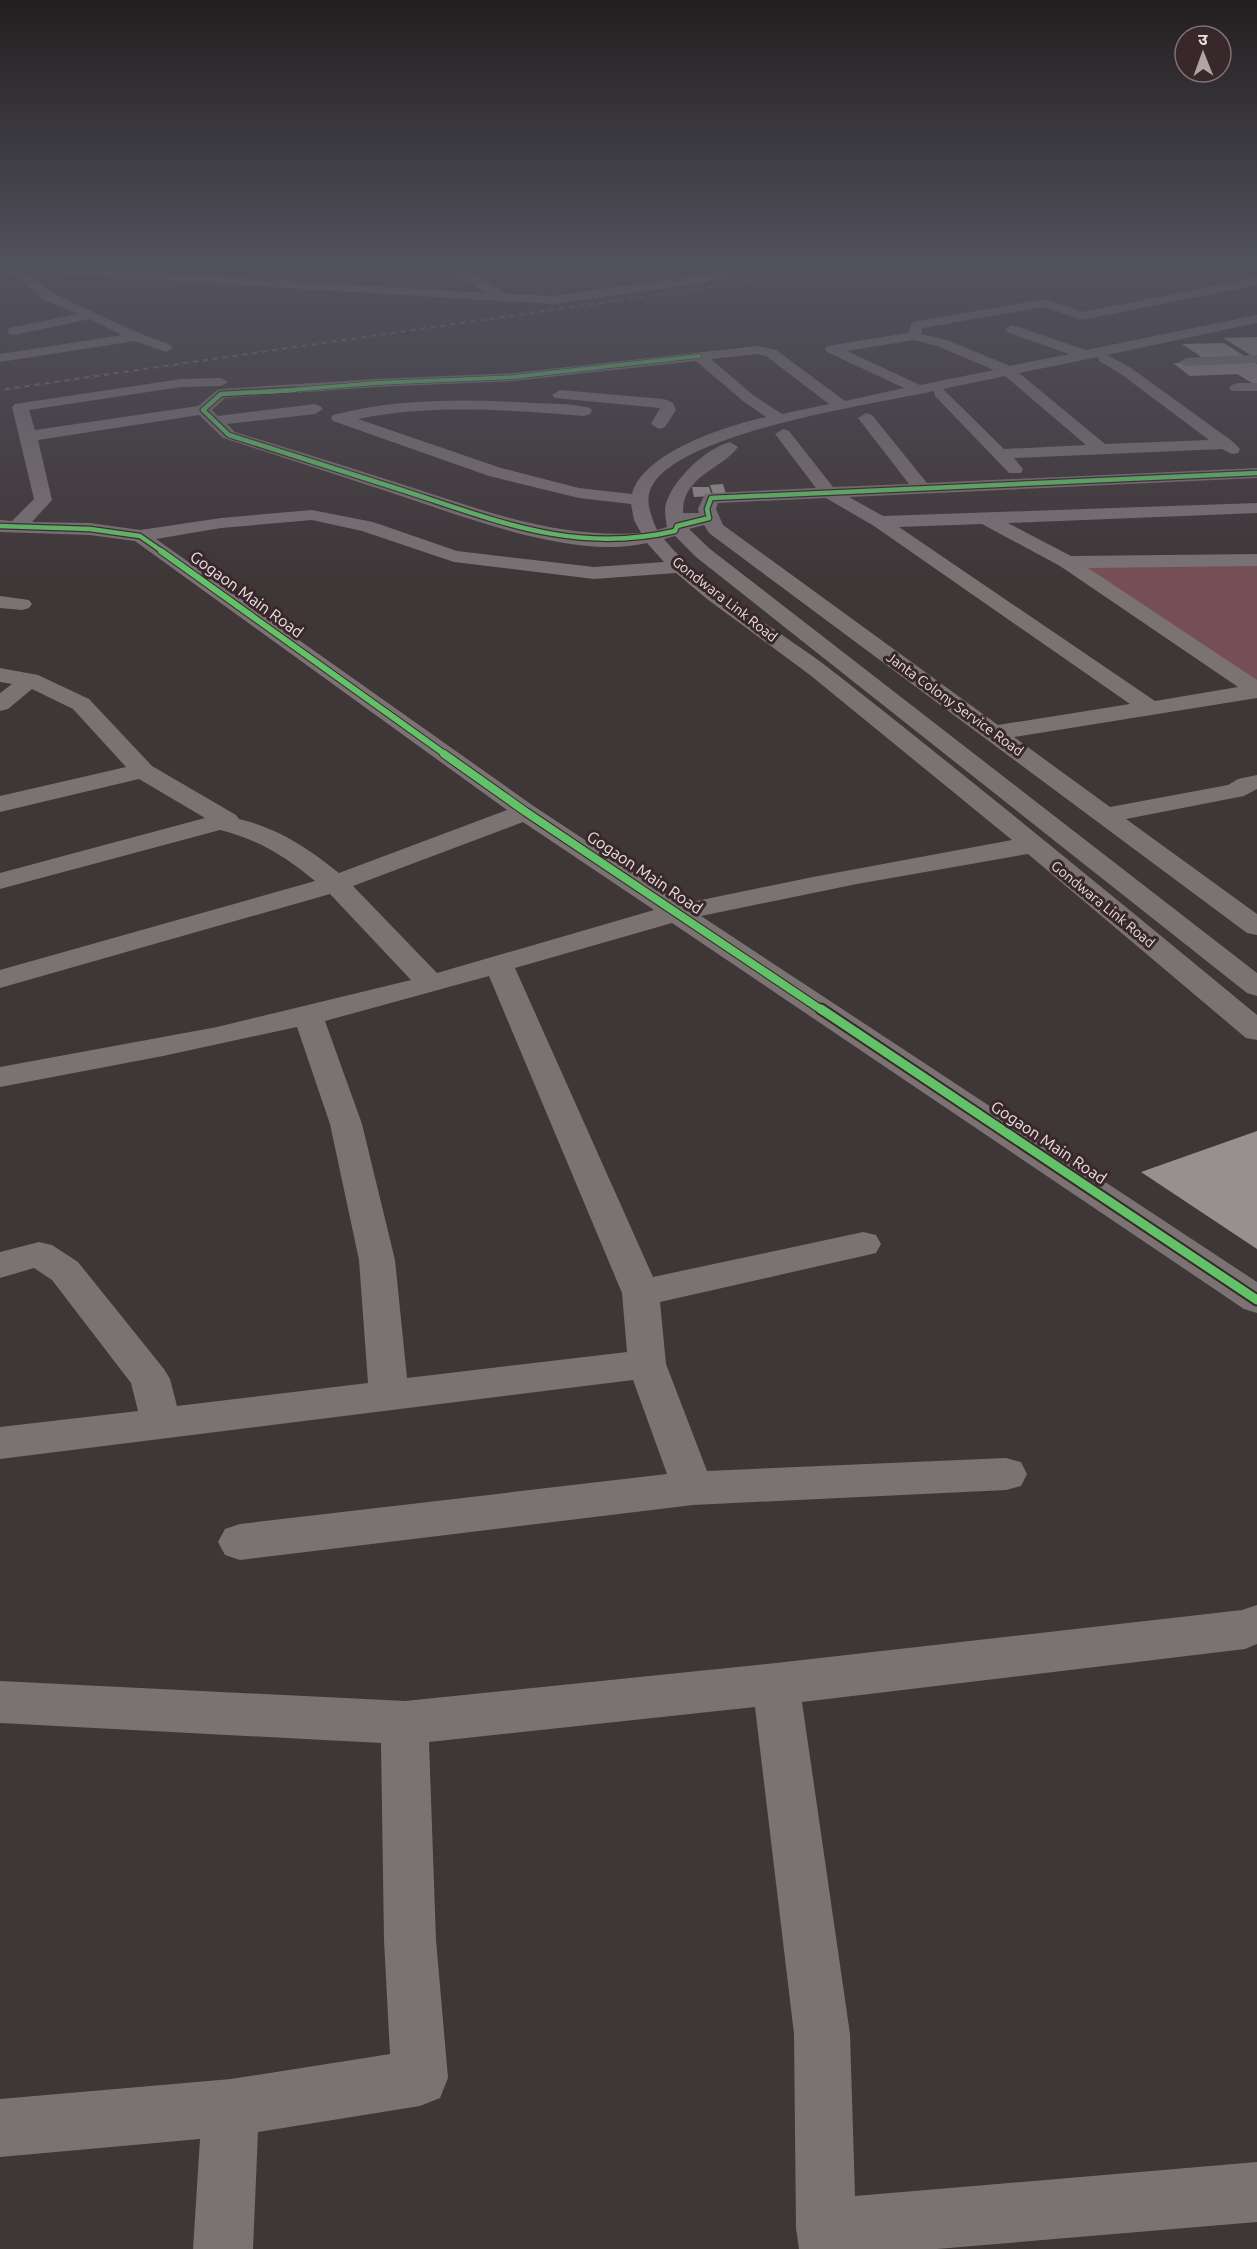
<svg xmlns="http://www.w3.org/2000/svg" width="1257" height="2249" font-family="Ubuntu,'Noto Sans Devanagari',sans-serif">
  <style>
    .green { fill: #764f56 }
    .building { fill: #988f91 }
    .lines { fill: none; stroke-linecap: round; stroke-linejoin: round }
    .minor { fill: #7b7274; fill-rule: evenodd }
    .rail-casing { stroke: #766d6f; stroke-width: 2 }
    .rail { stroke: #39282b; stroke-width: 1.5; stroke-dasharray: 5; stroke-linecap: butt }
    .cycleway-far4-casing { stroke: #39282b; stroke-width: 5 }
    .cycleway-far3-casing { stroke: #39282b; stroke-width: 7 }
    .cycleway-far2-casing { stroke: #39282b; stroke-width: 8 }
    .cycleway-far1-casing { stroke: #39282b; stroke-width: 10 }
    .cycleway-casing { stroke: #39282b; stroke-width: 13 }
    .cycleway-far4 { stroke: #61c268; stroke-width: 4 }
    .cycleway-far3 { stroke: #61c268; stroke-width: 4.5 }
    .cycleway-far2 { stroke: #61c268; stroke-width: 6 }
    .cycleway-far1 { stroke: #61c268; stroke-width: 8 }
    .cycleway { stroke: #61c268; stroke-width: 9 }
    .labels { text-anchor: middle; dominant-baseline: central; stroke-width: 6; stroke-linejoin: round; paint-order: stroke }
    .far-street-label { font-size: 14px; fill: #ebdfe1; stroke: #39282b }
    .street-label { font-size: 16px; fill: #ebdfe1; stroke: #39282b }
  </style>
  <rect width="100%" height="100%" fill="#3f3638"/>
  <!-- green -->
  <path class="green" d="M1257 560V690L1067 562Z"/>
  <!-- building -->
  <g class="building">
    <path d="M1257 337V359L1223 338Z"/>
    <path d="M1224 343 1249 359 1207 361 1182 344Z"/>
    <path d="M1251 360 1257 364V386L1237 374 1190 376 1173 363Z"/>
    <path d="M723 484 726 494H713L710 485Z"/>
    <path d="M692 487H709L712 496 694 497Z"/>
    <path d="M1257 1131V1249L1141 1172Z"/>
  </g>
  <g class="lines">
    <!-- minor -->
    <g class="minor">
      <path d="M0 263 487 293 435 263H450L509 294 552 296 716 273 710 263H722L730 276 724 280 552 304 25 272 56 295 141 334 171 345 173 348 166 352 135 341 0 362V354L122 335 90 319 14 335 9 334 7 331 9 328 78 314 46 301 17 278 0 271Z"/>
      <path d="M1257 277V285L1082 320 1044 307 923 328 921 334 947 340 1010 366 1069 354 1007 332 1005 329 1012 325 1086 350 1257 315V323L1107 355 1131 368 1232 441 1240 449 1238 453 1232 454 1222 449 1014 458 1023 469 1021 473H1009L935 396 934 391C874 404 681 432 652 486 644 500 651 516 657 530L667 527C666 522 665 515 665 509 668 483 706 448 730 442L738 447C721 470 682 476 683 513H699L698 509 705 494 711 493 816 488 775 434 783 429 789 431 833 487 909 484 858 418 866 413 872 415 927 483 1257 468V478L849 497 883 516 1257 503V513L1008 523 1071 556 1257 554V566L1088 568 1257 680V698L1014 737 1110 807 1228 785 1238 779 1257 775V789L1244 796 1126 819 1257 914V935L1247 933 709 533 704 525 689 529 710 549 1257 973V996L1247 993 696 557 675 536 664 539C706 591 785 633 839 676 980 787 1119 901 1257 1015V1040L1246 1038 1028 854 857 884 701 916 1257 1282V1313L1244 1309 672 923 515 968 653 1277 863 1232 876 1235 881 1244 876 1253 863 1256 660 1302 666 1364 707 1471 1006 1458 1021 1462 1027 1474 1021 1486 1006 1490 693 1505 240 1560 225 1555 218 1542 225 1529 240 1524 667 1474 633 1380 0 1459V1427L138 1411 131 1383 52 1280 34 1268 0 1278V1252L39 1242 52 1245 78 1262 164 1369 170 1379 177 1406 368 1383 359 1260 330 1124 297 1027 163 1056 0 1087V1067L217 1027 411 980 330 894 0 988V970L315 881C286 857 257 839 220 830L0 889V873L205 818 139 779 0 812V796L126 767 73 709 32 689 8 709 0 711V693L12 684 0 682V668L38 675 89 699 152 766 236 815 239 819C278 828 308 848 339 873L507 810 135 541 90 535 0 532V520L12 521 34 499 12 407 15 404 181 379 221 378 228 382 221 386 181 387 29 410 35 430 198 406 216 391 221 389 376 379 513 373 757 346 776 350 845 401 904 388 827 352 825 349 827 346 908 333 912 322 917 321 1045 299 1083 312ZM914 340 937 346 994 370 920 385 847 351ZM757 354 766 356 829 404 782 414 753 395 711 359ZM1098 357 1099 361 1121 374 1209 440 1105 444 1019 373ZM696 361 743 401 766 417C728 425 643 452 632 494L579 488 501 468 358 419C432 404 509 410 584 416L590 414 592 411 590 408C572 403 552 404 535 403 467 399 399 398 333 415L331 418 333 421 489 476 579 498 631 504 634 520 641 533C559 538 490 513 414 488 354 469 294 450 235 432L227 424 315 414 323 409 320 406 315 404 218 416 212 410 225 398 376 387 513 381ZM1005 376 1086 445 1004 449 943 389ZM199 415 223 438C282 457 340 476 398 495 468 518 574 560 647 543L664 562 594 567 457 551 373 522 312 510 221 518 140 530 90 523 32 522 52 500 38 440ZM826 498 874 526 1130 704 998 725 723 525 716 509 718 503ZM312 520 362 531 454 562 594 579 676 573 707 599 810 675 1012 840 813 877 682 904 535 807 156 539 221 528ZM982 524 1060 566 1238 687 1155 701 899 527ZM523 822 654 910 437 973 353 886ZM489 976 622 1293 627 1352 407 1378 395 1260 362 1124 325 1021Z"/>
      <path d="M1254 355H1257V363H1254L1186 366 1179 362 1186 358Z"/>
      <path d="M1237 383H1257V391H1232L1229 388 1232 385Z"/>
      <path d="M560 390 664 399 673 403 676 410 665 427 659 429 651 424 660 408 555 398 552 395Z"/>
      <path d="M0 596 29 600 32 604 29 608 22 610 0 608Z"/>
      <path d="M1257 1605V1644L1245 1649 802 1702 850 2034 855 2196 1257 2162V2222L937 2249H799L796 2228 794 2034 755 1707 429 1742 436 1940 448 2078 440 2098 420 2106 258 2132 253 2249H193L200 2139 0 2157V2099L231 2079 390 2054 384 1940 381 1743 0 1723V1681L405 1701 776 1663 1242 1610Z"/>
    </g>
    <!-- rail casing -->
    <g class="rail-casing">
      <path id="rail" d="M0 390 874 263"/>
    </g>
    <!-- rail -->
    <use href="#rail" class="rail"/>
    <!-- cycleway-far4 casing -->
    <g class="cycleway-far4-casing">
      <path id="cycleway-far4" d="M267 392 376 383 513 377 699 356"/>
    </g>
    <!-- cycleway-far3 casing -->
    <g class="cycleway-far3-casing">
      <g id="cycleway-far3">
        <path d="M295 390 221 394 203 410 229 435C289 454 348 473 408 492 500 522 577 554 675 531L677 526 709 518 707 509 711 498 1257 473"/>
        <path d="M0 526 90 529 140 536 163 552"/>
      </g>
    </g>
    <!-- cycleway-far2 casing -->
    <g class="cycleway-far2-casing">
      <path id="cycleway-far2" d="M161 551 446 755"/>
    </g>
    <!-- cycleway-far1 casing -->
    <g class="cycleway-far1-casing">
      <path id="cycleway-far1" d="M444 754 526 812 823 1011"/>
    </g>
    <!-- cycleway casing -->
    <g class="cycleway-casing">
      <path id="cycleway" d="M821 1009 1257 1300"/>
    </g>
    <!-- cycleway-far4 -->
    <use href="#cycleway-far4" class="cycleway-far4"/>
    <!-- cycleway-far3 -->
    <use href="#cycleway-far3" class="cycleway-far3"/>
    <!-- cycleway-far2 -->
    <use href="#cycleway-far2" class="cycleway-far2"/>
    <!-- cycleway-far1 -->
    <use href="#cycleway-far1" class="cycleway-far1"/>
    <!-- cycleway -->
    <use href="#cycleway" class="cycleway"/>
  </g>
  <!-- sky -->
  <linearGradient id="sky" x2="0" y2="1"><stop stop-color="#231e1f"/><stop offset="0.46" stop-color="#52525e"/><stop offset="1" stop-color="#52525e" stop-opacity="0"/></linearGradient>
  <rect width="1257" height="578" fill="url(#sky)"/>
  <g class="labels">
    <!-- far-street labels -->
    <g class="far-street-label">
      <text transform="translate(725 599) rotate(38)">Gondwara Link Road</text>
      <text transform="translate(955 704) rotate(36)">Janta Colony Service Road</text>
      <text transform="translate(1103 904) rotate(39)">Gondwara Link Road</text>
    </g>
    <!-- street labels -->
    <g class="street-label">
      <text transform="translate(247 594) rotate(36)">Gogaon Main Road</text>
      <text transform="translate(645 872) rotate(34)">Gogaon Main Road</text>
      <text transform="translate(1049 1142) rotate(34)">Gogaon Main Road</text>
    </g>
  </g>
  <!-- north arrow -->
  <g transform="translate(1203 54) rotate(359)"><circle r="28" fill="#39282b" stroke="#807174" stroke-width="1.5"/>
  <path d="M0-4.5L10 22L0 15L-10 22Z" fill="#afa4a6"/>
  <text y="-9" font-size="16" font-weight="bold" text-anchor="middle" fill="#ebdfe1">उ</text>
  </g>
</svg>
